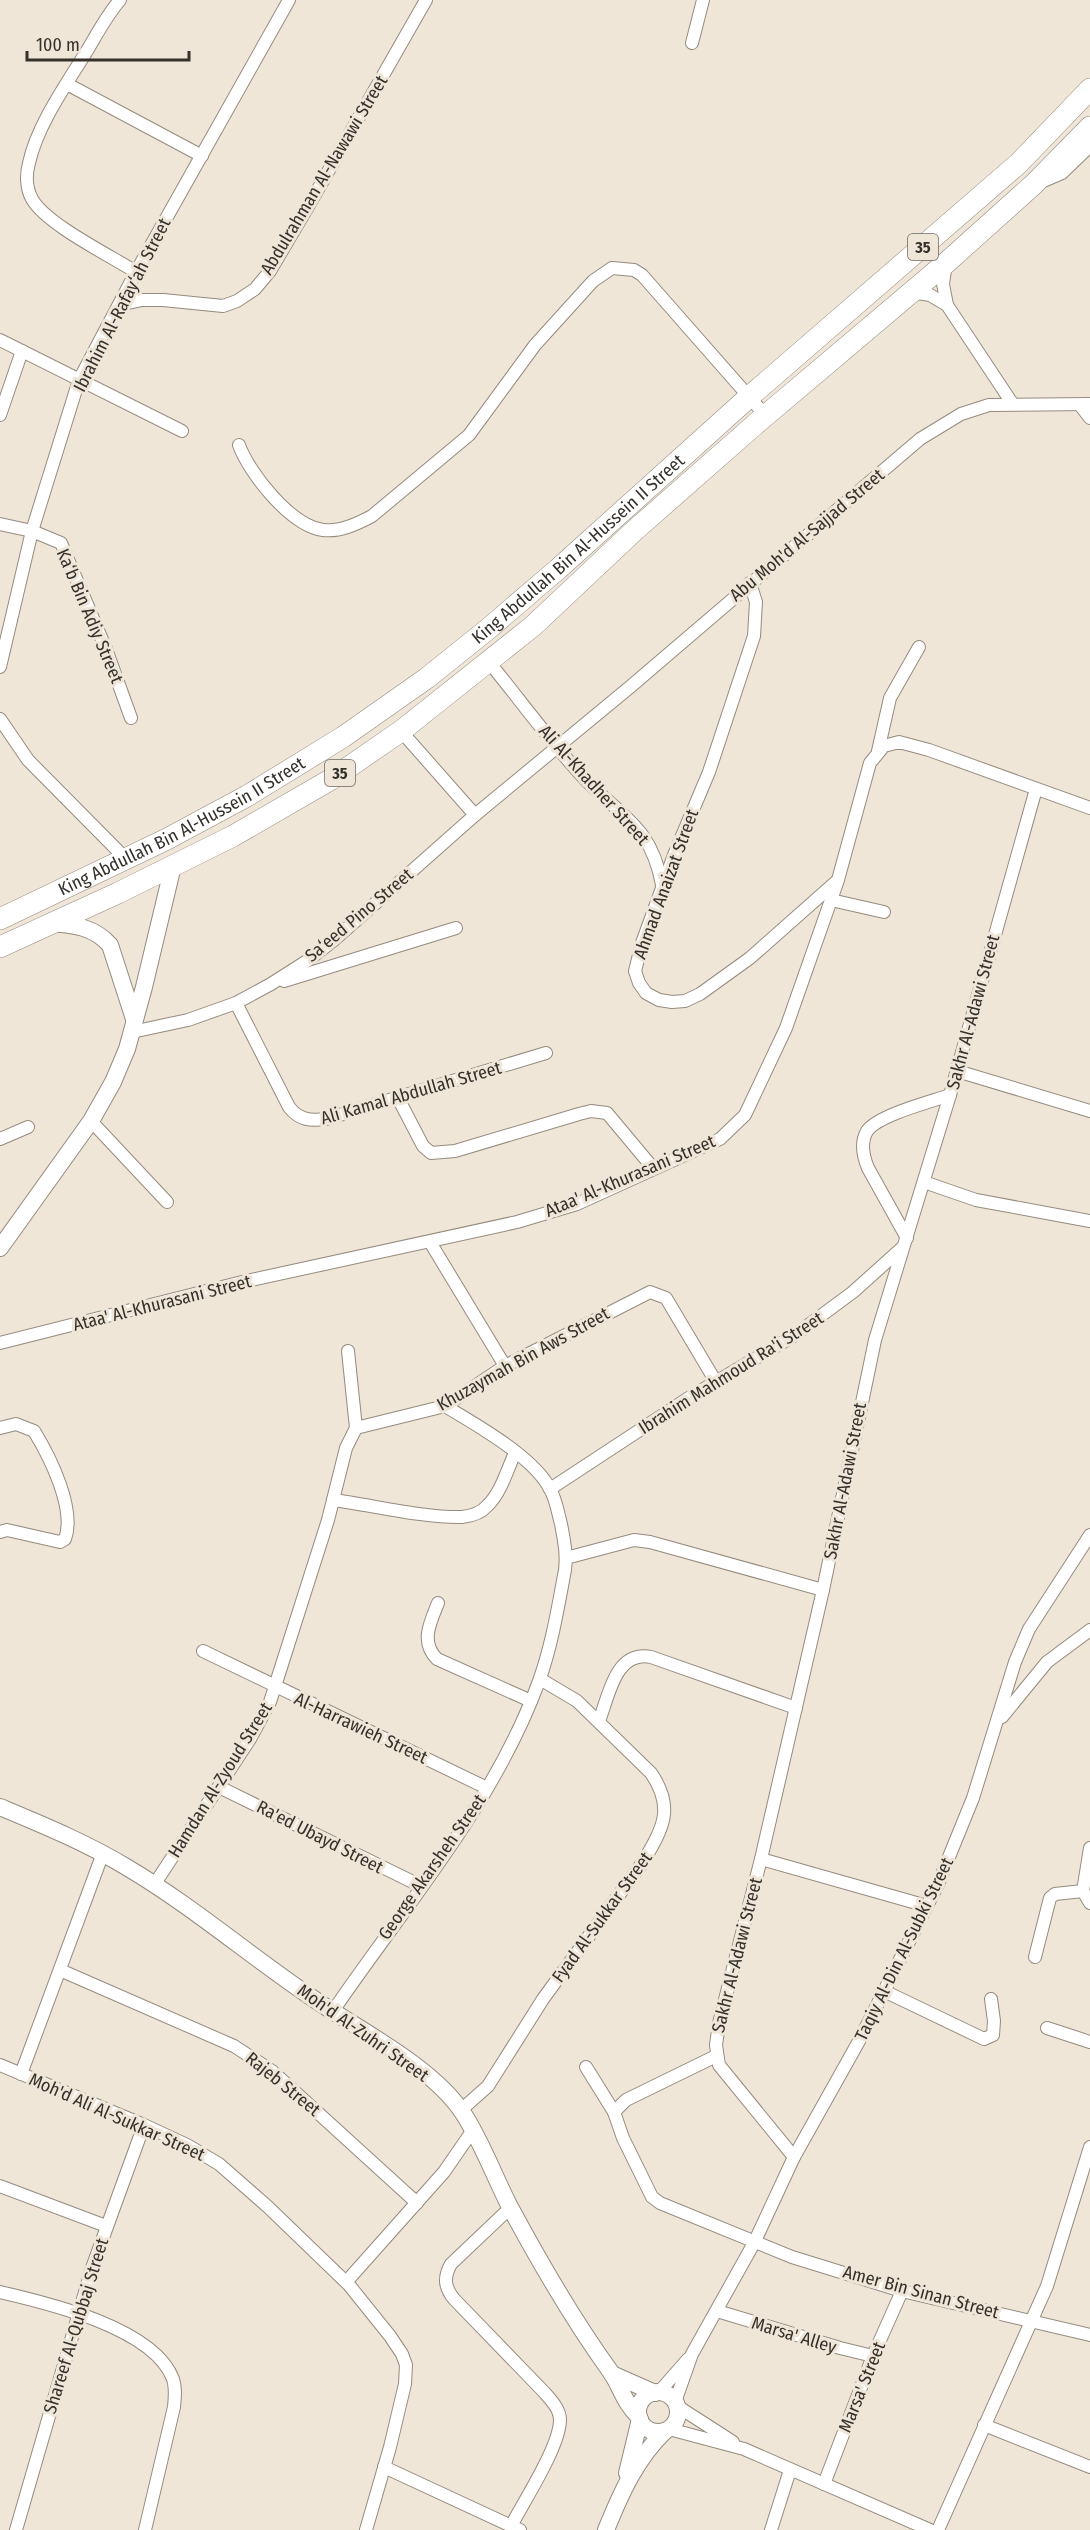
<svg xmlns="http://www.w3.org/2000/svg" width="1090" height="2530" font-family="'Fira Sans Condensed',sans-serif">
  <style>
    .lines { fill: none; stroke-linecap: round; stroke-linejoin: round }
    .street-casing { stroke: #948b7e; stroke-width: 14 }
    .secondary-casing { stroke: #948b7e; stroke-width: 18 }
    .highway-casing { stroke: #948b7e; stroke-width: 22 }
    .street { stroke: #fff; stroke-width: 12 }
    .secondary { stroke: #fff; stroke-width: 16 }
    .highway { stroke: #fff; stroke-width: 21 }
    .labels { text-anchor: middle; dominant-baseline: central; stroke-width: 6; stroke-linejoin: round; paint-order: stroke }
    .shield { fill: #f0e6d8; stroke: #6c675f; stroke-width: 1.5 }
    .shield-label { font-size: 16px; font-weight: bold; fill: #34312b }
    .street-label { font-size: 18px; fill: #34312b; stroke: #f0e6d8 }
  </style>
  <rect width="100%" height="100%" fill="#f0e6d8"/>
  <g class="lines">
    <!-- street casing -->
    <g class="street-casing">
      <g id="street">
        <path d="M120 0C106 16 96 36 85 54 65 86 37 126 29 163 26 174 26 188 32 199 46 224 109 255 136 272"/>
        <path d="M692 43 703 0"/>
        <path d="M67 84 202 156"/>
        <path d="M1041 182 1062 173 1090 146"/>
        <path d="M946 263 943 284 947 305 1012 403"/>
        <path d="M912 292 930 295 947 305"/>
        <path d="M119 305 142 300H163L223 306 237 301 255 289 270 271 309 205 426 0"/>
        <path d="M0 340 182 431"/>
        <path d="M1080 405 1090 418"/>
        <path d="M0 415 22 351"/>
        <path d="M239 445C249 473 291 526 323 530 340 532 357 524 372 516L469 435 535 345 593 281 612 268 634 270 642 275 765 415"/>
        <path d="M0 524 32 531 61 543 106 649 131 718"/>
        <path d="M750 583 756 602 754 636 709 772 674 855 642 943 635 971 639 983 646 993 659 1000 672 1002 685 1001 700 994 750 958 837 881"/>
        <path d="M489 662C520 700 549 740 582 776 620 817 651 824 662 885"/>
        <path d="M0 667 32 531 79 380 136 272 289 0"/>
        <path d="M0 719 28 760 126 859"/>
        <path d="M401 731 475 815"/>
        <path d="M878 751 890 698 919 647"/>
        <path d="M831 900 884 912"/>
        <path d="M284 981 456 928"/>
        <path d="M236 1003 289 1107C299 1120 310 1121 326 1119L546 1053"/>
        <path d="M132 1032 188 1020 236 1003 271 984 307 961 334 940 475 815 630 687 920 439 961 414 989 405 1090 404"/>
        <path d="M957 1071 1090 1111"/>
        <path d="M398 1098 423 1146 431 1153 455 1151 579 1114 591 1111 607 1113 653 1168"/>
        <path d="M91 1121 167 1202"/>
        <path d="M0 1139 28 1127"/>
        <path d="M924 1182 976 1200 1090 1221"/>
        <path d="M907 1238 868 1168C863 1156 860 1143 867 1131 878 1115 930 1102 950 1095"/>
        <path d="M430 1242 505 1366"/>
        <path d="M0 1343 242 1282 517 1222 577 1204 720 1139 745 1115 786 1028 838 880 870 763 884 746 899 742 929 750 1090 808"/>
        <path d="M348 1351 356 1428"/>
        <path d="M0 1428 16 1424 34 1431C50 1457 76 1509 65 1539L60 1542 7 1530 0 1532"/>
        <path d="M550 1489 687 1399 795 1335 853 1292 902 1248"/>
        <path d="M333 1500C372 1505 424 1518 462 1517 471 1516 481 1513 487 1506 501 1493 507 1470 515 1453"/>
        <path d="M566 1558 634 1540 650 1542 823 1590"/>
        <path d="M438 1603C430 1623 420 1642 437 1659L531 1701"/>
        <path d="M203 1651 487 1788"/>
        <path d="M1002 1717 1047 1662 1090 1630"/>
        <path d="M599 1721C609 1696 615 1650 651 1657L796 1708"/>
        <path d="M219 1787 421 1886"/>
        <path d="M1090 1848 1083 1891 1090 1903"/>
        <path d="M761 1859 927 1906"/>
        <path d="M154 1885 250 1739 270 1702 328 1520 346 1448 356 1428 445 1406 505 1366 650 1292 666 1298 716 1382"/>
        <path d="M1035 1957 1050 1898 1055 1894 1083 1891"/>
        <path d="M60 1970 234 2046 272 2071 417 2203"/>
        <path d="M884 1991 984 2039 993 2035 994 2021 991 1999"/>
        <path d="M333 2011C406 1904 494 1804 539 1681 552 1645 558 1607 565 1570 567 1554 564 1540 561 1524 558 1513 556 1499 550 1489 534 1457 475 1424 445 1406"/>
        <path d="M1047 2028 1090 2042"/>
        <path d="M0 2065 144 2125 187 2145 219 2164 267 2206 349 2285 390 2336 402 2354 406 2365 405 2384 390 2447 366 2530"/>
        <path d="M586 2067 614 2112 623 2138 652 2197 660 2203 792 2257 902 2291 1090 2335"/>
        <path d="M21 2074 103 1853"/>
        <path d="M461 2110 488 2086 543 1999 643 1862C663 1828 675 1808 651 1773L577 1701 540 1679"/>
        <path d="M614 2112 626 2100 716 2056"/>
        <path d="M794 2157 719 2065 716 2045 719 2023 761 1859 823 1590 875 1340 950 1095 1036 789"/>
        <path d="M0 2186 106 2226"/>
        <path d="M511 2207 451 2264C443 2278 445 2288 454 2299L544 2392C551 2400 560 2409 560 2420 560 2446 524 2501 511 2526"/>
        <path d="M347 2281 444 2172 473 2130"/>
        <path d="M0 2292C48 2303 154 2328 173 2379 176 2388 175 2397 174 2407L145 2530"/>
        <path d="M717 2311 840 2348 873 2356"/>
        <path d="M659 2392 688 2359"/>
        <path d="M675 2402 692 2354 754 2243 794 2157 859 2041 938 1884 973 1798 1015 1662 1029 1629 1090 1535"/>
        <path d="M677 2406 733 2442"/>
        <path d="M984 2425 1090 2467"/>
        <path d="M669 2429 744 2449 930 2530"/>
        <path d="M384 2467 520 2530"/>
        <path d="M824 2484 873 2356 902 2291"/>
        <path d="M16 2530 92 2268 144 2125"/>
        <path d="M771 2530 790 2470"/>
        <path d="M938 2530 1047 2286 1090 2147"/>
      </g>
    </g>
    <!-- secondary casing -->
    <g class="secondary-casing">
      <g id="secondary">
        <path d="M52 923C75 925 94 927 110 945L134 1019"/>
        <path d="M0 1248 91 1121 113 1082 127 1049 144 987 173 866"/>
        <path d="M0 1807C43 1825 87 1843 128 1868 192 1906 249 1955 311 1997 357 2029 432 2066 463 2113 482 2142 494 2176 510 2207 539 2261 574 2321 610 2371 622 2388 622 2400 639 2417"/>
        <path d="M612 2374 655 2393"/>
        <circle cx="658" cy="2412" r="20"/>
        <path d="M627 2473 640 2419"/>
        <path d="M606 2530C621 2493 636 2459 665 2431"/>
      </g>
    </g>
    <!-- highway casing -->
    <g class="highway-casing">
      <g id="highway">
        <path id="s1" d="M0 919 167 839 247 796 343 737 427 678 488 629 558 569 749 397 1019 163 1090 89"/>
        <path d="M0 947 118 893 233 836 330 780 401 731 533 626 635 530 758 422 946 263 1034 184 1090 127"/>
      </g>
    </g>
    <!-- street -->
    <use href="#street" class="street"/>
    <!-- secondary -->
    <use href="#secondary" class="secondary"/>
    <!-- highway -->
    <use href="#highway" class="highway"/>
  </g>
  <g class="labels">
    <!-- shield labels -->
    <g class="shield">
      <rect x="908" y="234" width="30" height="26" rx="4.5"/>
      <rect x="325" y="760" width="30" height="26" rx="4.5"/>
    </g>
    <g class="shield-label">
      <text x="923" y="247">35</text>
      <text x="340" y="773">35</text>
    </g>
    <!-- street labels -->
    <g class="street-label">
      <text transform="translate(324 175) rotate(-59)">Abdulrahman Al-Nawawi Street</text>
      <text transform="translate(122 305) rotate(-63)">Ibrahim Al-Rafay‘ah Street</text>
      <text transform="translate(807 535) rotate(-40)">Abu Moh'd Al-Sajjad Street</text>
      <text stroke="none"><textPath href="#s1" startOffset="690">King Abdullah Bin Al-Hussein II Street</textPath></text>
      <text transform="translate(90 616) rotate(67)">Ka‘b Bin Adiy Street</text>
      <text transform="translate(594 785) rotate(48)">Ali Al-Khadher Street</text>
      <text stroke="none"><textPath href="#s1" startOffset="204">King Abdullah Bin Al-Hussein II Street</textPath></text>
      <text transform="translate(666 884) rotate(-70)">Ahmad Anaizat Street</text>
      <text transform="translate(359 915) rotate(-40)">Sa‘eed Pino Street</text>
      <text transform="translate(973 1012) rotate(-75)">Sakhr Al-Adawi Street</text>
      <text transform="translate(411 1093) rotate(-16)">Ali Kamal Abdullah Street</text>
      <text transform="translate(630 1176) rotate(-23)">Ataa' Al-Khurasani Street</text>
      <text transform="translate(162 1303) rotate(-14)">Ataa' Al-Khurasani Street</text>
      <text transform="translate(523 1359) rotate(-29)">Khuzaymah Bin Aws Street</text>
      <text transform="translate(731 1373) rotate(-32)">Ibrahim Mahmoud Ra'i Street</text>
      <text transform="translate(845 1481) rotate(-79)">Sakhr Al-Adawi Street</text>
      <text transform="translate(361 1728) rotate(25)">Al-Harrawieh Street</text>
      <text transform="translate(220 1780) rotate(-58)">Hamdan Al-Zyoud Street</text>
      <text transform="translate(320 1837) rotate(27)">Ra'ed Ubayd Street</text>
      <text transform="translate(432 1867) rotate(-55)">George Akarsheh Street</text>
      <text transform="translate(602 1917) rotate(-54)">Fyad Al-Sukkar Street</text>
      <text transform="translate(904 1949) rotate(-64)">Taqiy Al-Din Al-Subki Street</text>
      <text transform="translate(737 1955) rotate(-76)">Sakhr Al-Adawi Street</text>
      <text transform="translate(363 2033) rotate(35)">Moh'd Al-Zuhri Street</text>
      <text transform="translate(283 2084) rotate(39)">Rajeb Street</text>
      <text transform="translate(117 2117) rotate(24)">Moh'd Ali Al-Sukkar Street</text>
      <text transform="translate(921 2292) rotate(15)">Amer Bin Sinan Street</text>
      <text transform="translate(76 2326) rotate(-73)">Shareef Al-Qubbaj Street</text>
      <text transform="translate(794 2335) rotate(17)">Marsa' Alley</text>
      <text transform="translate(862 2387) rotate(-68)">Marsa' Street</text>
    </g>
  </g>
  <!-- scale -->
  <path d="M27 51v9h162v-9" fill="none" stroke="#34312b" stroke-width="3"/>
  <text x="36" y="51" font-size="18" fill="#34312b" stroke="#f0e6d8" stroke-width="4.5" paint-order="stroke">100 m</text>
</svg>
